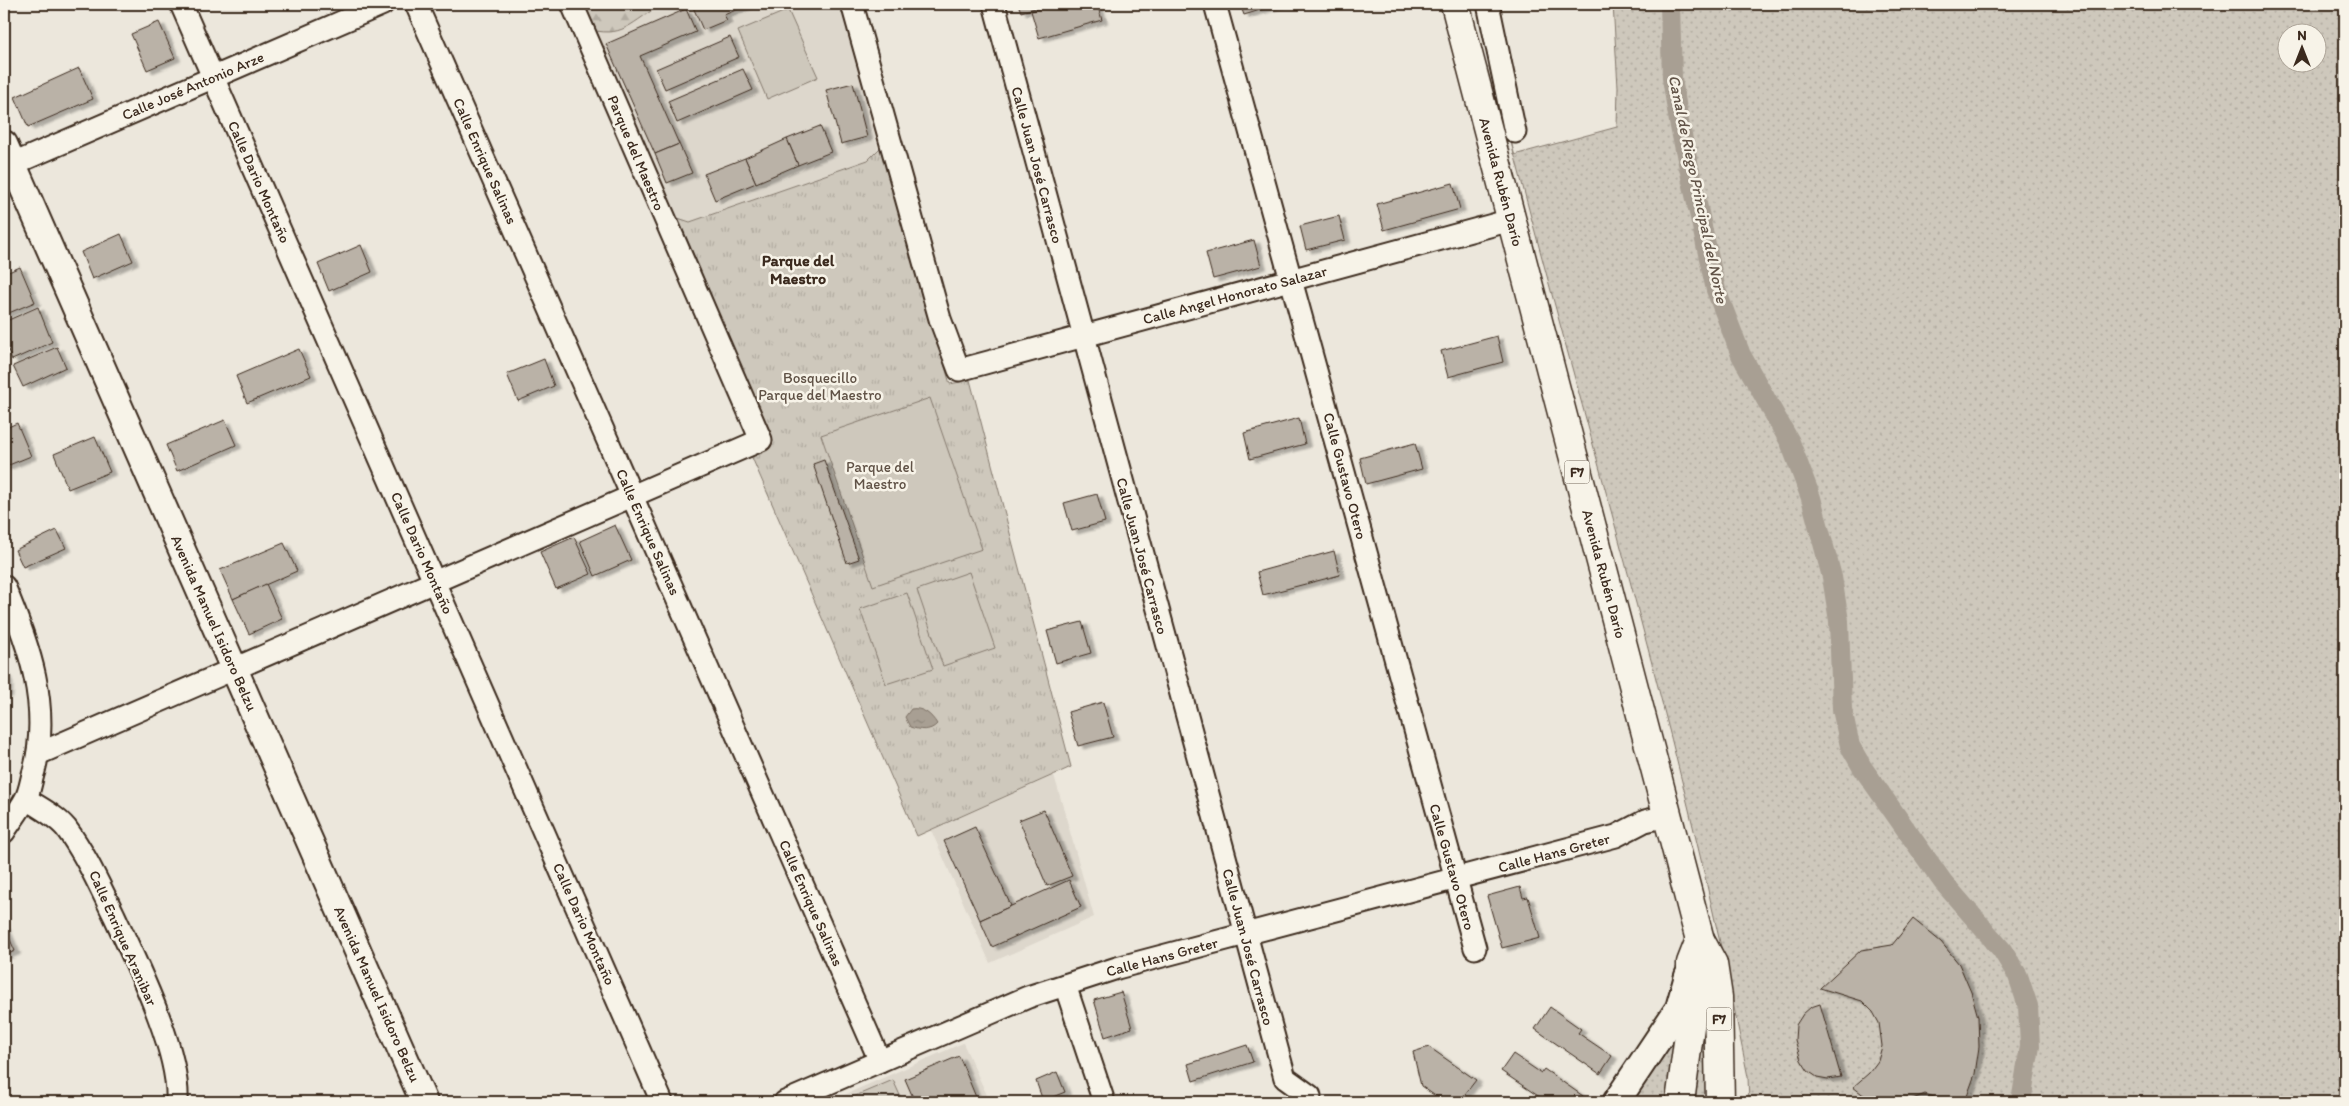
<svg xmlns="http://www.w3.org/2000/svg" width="2349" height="1106" font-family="Itim,sans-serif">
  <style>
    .built { fill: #ddd7cc }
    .grass { fill: url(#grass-dots); stroke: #84796d; fill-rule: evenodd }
    .forest { fill: url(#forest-firs); stroke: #84796d }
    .park { fill: url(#park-tufts); stroke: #84796d }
    .garden { fill: #cec8bc; stroke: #84796d }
    .water { fill: url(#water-ripples); stroke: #7c7064 }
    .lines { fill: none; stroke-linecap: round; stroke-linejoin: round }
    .canal { stroke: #a89f93; stroke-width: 20 }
    .building { fill: #bab2a7; stroke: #3b2a1e; filter: url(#shadow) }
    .minor-casing { stroke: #3b2a1e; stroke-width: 25 }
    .major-casing { stroke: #3b2a1e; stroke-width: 30 }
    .highway-casing { stroke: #3b2a1e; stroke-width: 31 }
    .minor { stroke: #f7f3e8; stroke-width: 21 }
    .major { stroke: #f7f3e8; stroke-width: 26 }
    .highway { stroke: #f7f3e8; stroke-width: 28 }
    .labels { text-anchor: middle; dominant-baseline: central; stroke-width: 5; stroke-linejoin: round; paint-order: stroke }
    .shield { fill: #f7f3e8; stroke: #73665b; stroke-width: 1 }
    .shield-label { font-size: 14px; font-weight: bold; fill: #3b2a1e }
    .street-label { font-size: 15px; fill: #3b2a1e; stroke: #f7f3e8 }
    .park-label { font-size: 15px; fill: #605246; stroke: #f7f3e8 }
    .water-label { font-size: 16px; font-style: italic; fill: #615347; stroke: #f7f3e8 }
    .neighbourhood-label { font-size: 16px; font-weight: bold; fill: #3b2a1e; stroke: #f7f3e8 }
  </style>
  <defs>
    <pattern id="grass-dots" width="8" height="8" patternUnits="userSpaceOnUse" patternTransform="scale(1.25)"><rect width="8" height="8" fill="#cec8bc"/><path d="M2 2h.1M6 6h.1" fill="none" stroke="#b2aca1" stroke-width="1.8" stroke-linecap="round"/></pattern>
    <pattern id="forest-firs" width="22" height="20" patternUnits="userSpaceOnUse" patternTransform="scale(1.25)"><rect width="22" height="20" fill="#cec8bc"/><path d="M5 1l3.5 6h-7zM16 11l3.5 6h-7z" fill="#b2aca1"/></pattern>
    <pattern id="park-tufts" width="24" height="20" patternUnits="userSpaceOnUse" patternTransform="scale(1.25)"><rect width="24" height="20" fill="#cec8bc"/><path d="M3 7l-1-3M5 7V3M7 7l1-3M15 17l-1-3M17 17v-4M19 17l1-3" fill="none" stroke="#b2aca1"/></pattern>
    <pattern id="water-ripples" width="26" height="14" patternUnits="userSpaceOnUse" patternTransform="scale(1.25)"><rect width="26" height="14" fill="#a89f93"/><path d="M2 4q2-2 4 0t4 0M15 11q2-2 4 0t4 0" fill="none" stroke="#8a8277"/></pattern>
    <filter id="shadow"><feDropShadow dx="5.5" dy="3" stdDeviation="1" flood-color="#0004"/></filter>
  </defs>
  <rect width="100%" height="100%" fill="#ece7dc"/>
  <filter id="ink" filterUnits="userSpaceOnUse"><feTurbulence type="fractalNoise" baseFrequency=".02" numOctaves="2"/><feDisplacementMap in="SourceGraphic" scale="10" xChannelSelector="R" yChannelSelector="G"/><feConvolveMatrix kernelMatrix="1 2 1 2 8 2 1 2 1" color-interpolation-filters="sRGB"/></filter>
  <g filter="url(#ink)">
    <!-- built -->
    <g class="built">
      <path d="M579 4H840L878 148 875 155 868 160 690 222 671 215Z"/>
      <path d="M1054 775 1094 917 990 963 931 830Z"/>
      <path d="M963 1043 990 1102H828Z"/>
    </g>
    <!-- grass -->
    <g class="grass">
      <path d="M1476 4H1482L1514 155 1617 127 1618 87 1613 4H2345V1102H1749L1748 1077C1678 715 1564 362 1476 4ZM2286 32H2316V62H2286Z"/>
      <path d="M1704 976 1711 1102H1691Z"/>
      <path d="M1676 1028 1671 1102H1627Z"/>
    </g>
    <!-- forest -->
    <path class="forest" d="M567 4H662C623 28 623 40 575 26Z"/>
    <!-- park -->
    <path class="park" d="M881 147 950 384 970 380 1071 767 917 836 750 453 773 442 678 218 690 222 868 160Z"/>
    <!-- garden -->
    <g class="garden">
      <path d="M788 10 818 77 767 99 738 31Z"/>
      <path d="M930 398 982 549 873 586 821 435Z"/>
      <path d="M969 572 995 648 943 666 917 590Z"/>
      <path d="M907 593 933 669 886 684 860 609Z"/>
      <path d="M893 1080 903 1102H855L853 1097Z"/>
    </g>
    <!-- water -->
    <path class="water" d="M911 709C922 707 931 714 937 724 930 732 919 730 910 727L905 717Z"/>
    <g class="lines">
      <!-- canal -->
      <path class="canal" d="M1670 4 1672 78 1679 122 1716 290 1741 355 1790 442 1811 498 1832 577 1839 621 1842 709 1850 746 1862 767 1943 882 2002 950 2018 976 2028 1006 2030 1046 2021 1102"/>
    </g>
    <!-- building -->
    <g class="building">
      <path d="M700 4H750L724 15 727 20 703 30 693 7Z"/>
      <path d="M1018 4H1049L1021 12Z"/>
      <path d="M1057 4H1097L1102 20 1039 38 1031 11Z"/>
      <path d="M1240 4H1280L1244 15Z"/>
      <path d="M686 9 696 32 640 56 679 144 655 154 606 44Z"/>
      <path d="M159 22 175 58 147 70 131 34Z"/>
      <path d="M730 37 739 57 665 89 656 69Z"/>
      <path d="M79 68 93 99 28 127 15 97Z"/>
      <path d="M743 69 753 90 677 123 668 101Z"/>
      <path d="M853 83 867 137 841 144 826 90Z"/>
      <path d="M820 126 831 152 798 165 787 139Z"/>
      <path d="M787 139 798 165 756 183 745 158Z"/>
      <path d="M679 144 692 173 667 183 655 154Z"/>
      <path d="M745 158 756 183 715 200 704 174Z"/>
      <path d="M1453 183 1460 209 1384 230 1377 204Z"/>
      <path d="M1339 216 1345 240 1306 250 1300 226Z"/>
      <path d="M121 234 133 261 92 279 81 252Z"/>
      <path d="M1254 240 1261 266 1213 279 1206 253Z"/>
      <path d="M361 245 372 272 329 291 318 264Z"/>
      <path d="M20 267 35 302 4 315V274Z"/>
      <path d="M38 307 52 342 12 360 4 340V322Z"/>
      <path d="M1497 336 1503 362 1448 377 1441 351Z"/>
      <path d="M57 347 66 367 23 387 13 366Z"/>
      <path d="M299 349 311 376 247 403 236 376Z"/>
      <path d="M544 359 554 386 518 401 507 374Z"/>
      <path d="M1299 418 1305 444 1250 459 1244 433Z"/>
      <path d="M225 420 236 445 177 471 166 445Z"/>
      <path d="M17 423 31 456 4 467V429Z"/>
      <path d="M95 437 110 472 68 489 54 454Z"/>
      <path d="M1415 443 1422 469 1366 484 1360 458Z"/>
      <path d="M824 460 859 559 847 563 813 464Z"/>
      <path d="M1097 494 1105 522 1072 531 1064 503Z"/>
      <path d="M615 525 631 560 595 576 580 541Z"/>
      <path d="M57 530 66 548 23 567 15 550Z"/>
      <path d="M574 537 591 574 556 589 540 552Z"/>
      <path d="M284 543 297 571 233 599 220 570Z"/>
      <path d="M1334 551 1340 575 1263 595 1257 572Z"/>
      <path d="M266 584 282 619 249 634 233 599Z"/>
      <path d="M1082 622 1091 653 1056 663 1047 631Z"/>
      <path d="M4 670 7 680V694H4Z"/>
      <path d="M1103 702 1113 737 1078 746 1068 712Z"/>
      <path d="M1044 810 1072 876 1047 886 1019 820Z"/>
      <path d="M975 827 1011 906 980 920 944 841Z"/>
      <path d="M1069 880 1081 907 992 947 980 920Z"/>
      <path d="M1520 887 1523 898 1528 897 1540 938 1502 948 1487 896Z"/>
      <path d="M1913 919 1941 942 1959 964 1971 992 1978 1017 1979 1047 1975 1074 1965 1102H1949L1925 1094 1905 1102 1870 1100 1853 1087 1869 1073 1878 1061 1882 1046 1879 1023 1873 1012 1862 1001 1820 988 1861 950 1892 945Z"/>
      <path d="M4 926 15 951 4 956Z"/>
      <path d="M1121 992 1132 1028 1105 1037 1094 1000Z"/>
      <path d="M1820 1004 1841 1077 1828 1079 1817 1077 1808 1071 1801 1060 1795 1040 1796 1025 1803 1014 1811 1007Z"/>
      <path d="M1550 1007 1581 1029 1578 1033 1612 1056 1600 1074 1535 1029Z"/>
      <path d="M1247 1045 1253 1062 1193 1081 1188 1064Z"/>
      <path d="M1429 1047 1476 1080 1459 1102H1444L1421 1086 1413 1052Z"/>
      <path d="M1513 1054 1541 1073 1544 1069 1583 1096 1578 1102H1547L1501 1071Z"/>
      <path d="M959 1056 978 1102H915L905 1079Z"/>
      <path d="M1057 1072 1065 1092 1043 1101 1036 1081Z"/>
    </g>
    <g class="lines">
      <!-- minor casing -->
      <g class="minor-casing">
        <g id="minor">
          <path d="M181 4 662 1102"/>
          <path d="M416 4 880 1061"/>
          <path d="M852 4 940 319 959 370 1511 220"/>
          <path d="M994 4 1285 1078 1310 1096"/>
          <path d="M1215 4 1475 948"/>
          <path d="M1488 4 1515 132"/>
          <path d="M4 168 383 4"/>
          <path d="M4 586C29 645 51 706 34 771 31 780 30 792 25 800 19 811 11 821 4 832"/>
          <path d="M38 754 761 440 572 4"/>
          <path d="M26 799C39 807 56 816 66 828 86 855 99 885 114 915 136 963 180 1050 177 1102"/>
          <path d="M1065 985 1104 1102"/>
          <path d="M785 1102 1028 997 1117 968 1616 836 1645 821 1667 816"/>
        </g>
      </g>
      <!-- major casing -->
      <g class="major-casing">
        <g id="major">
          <path d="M4 144 424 1102"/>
          <path d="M1616 1102 1679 1008 1688 976"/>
        </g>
      </g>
      <!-- highway casing -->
      <g class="highway-casing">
        <g id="highway">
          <path d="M1455 4 1700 940 1713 964 1718 997 1720 1102"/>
          <path d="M1680 1102 1691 1019V963L1700 940"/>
        </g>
      </g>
      <!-- minor -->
      <use href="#minor" class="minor"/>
      <!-- major -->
      <use href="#major" class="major"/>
      <!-- highway -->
      <use href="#highway" class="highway"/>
    </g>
  </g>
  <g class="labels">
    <!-- shield labels -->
    <g class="shield">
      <rect x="1564.5" y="460.5" width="25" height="23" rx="4"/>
      <rect x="1706.5" y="1007.5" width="25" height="23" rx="4"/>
    </g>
    <g class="shield-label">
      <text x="1577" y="472">F7</text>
      <text x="1719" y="1019">F7</text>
    </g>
    <!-- street labels -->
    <g class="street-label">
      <text transform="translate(193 86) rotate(-23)">Calle José Antonio Arze</text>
      <text transform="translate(636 153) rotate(67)">Parque del Maestro</text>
      <text transform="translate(485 161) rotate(66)">Calle Enrique Salinas</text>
      <text transform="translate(1037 165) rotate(75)">Calle Juan José Carrasco</text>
      <text transform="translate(259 182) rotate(66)">Calle Dario Montaño</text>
      <text transform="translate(1501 182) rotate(75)">Avenida Rubén Darío</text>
      <text transform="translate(1235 295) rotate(-15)">Calle Angel Honorato Salazar</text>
      <text transform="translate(1345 476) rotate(75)">Calle Gustavo Otero</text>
      <text transform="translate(648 532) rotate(66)">Calle Enrique Salinas</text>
      <text transform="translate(422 553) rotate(66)">Calle Dario Montaño</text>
      <text transform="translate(1142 556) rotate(75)">Calle Juan José Carrasco</text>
      <text transform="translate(1604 574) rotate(75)">Avenida Rubén Darío</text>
      <text transform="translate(214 623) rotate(66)">Avenida Manuel Isidoro Belzu</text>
      <text transform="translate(1554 853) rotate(-15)">Calle Hans Greter</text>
      <text transform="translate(1452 867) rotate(74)">Calle Gustavo Otero</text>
      <text transform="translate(811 903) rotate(66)">Calle Enrique Salinas</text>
      <text transform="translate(584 924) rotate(66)">Calle Dario Montaño</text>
      <text transform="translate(123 938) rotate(66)">Calle Enrique Aranibar</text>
      <text transform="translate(1248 947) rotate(75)">Calle Juan José Carrasco</text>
      <text transform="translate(1162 957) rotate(-15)">Calle Hans Greter</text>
      <text transform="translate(377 994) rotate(66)">Avenida Manuel Isidoro Belzu</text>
    </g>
    <!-- park labels -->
    <g class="park-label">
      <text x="820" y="378">Bosquecillo<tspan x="820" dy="17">Parque del Maestro</tspan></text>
      <text x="880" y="467">Parque del<tspan x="880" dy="17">Maestro</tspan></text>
    </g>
    <!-- water labels -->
    <g class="water-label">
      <text transform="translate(1698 189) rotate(78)">Canal de Riego Principal del Norte</text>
    </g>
    <!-- neighbourhood labels -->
    <g class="neighbourhood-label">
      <text x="798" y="260">Parque del<tspan x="798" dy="18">Maestro</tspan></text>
    </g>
  </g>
  <!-- margin -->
  <rect width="2349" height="1106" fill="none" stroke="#f7f3e8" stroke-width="20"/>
  <rect x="10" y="10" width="2329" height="1086" fill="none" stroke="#3b2a1e" stroke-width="2" filter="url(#ink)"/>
  <!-- north arrow -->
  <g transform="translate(2302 48)"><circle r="24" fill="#f7f3e8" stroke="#aca397"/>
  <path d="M0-4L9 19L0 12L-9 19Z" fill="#3b2a1e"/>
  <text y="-8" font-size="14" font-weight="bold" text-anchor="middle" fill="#3b2a1e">N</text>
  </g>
</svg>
